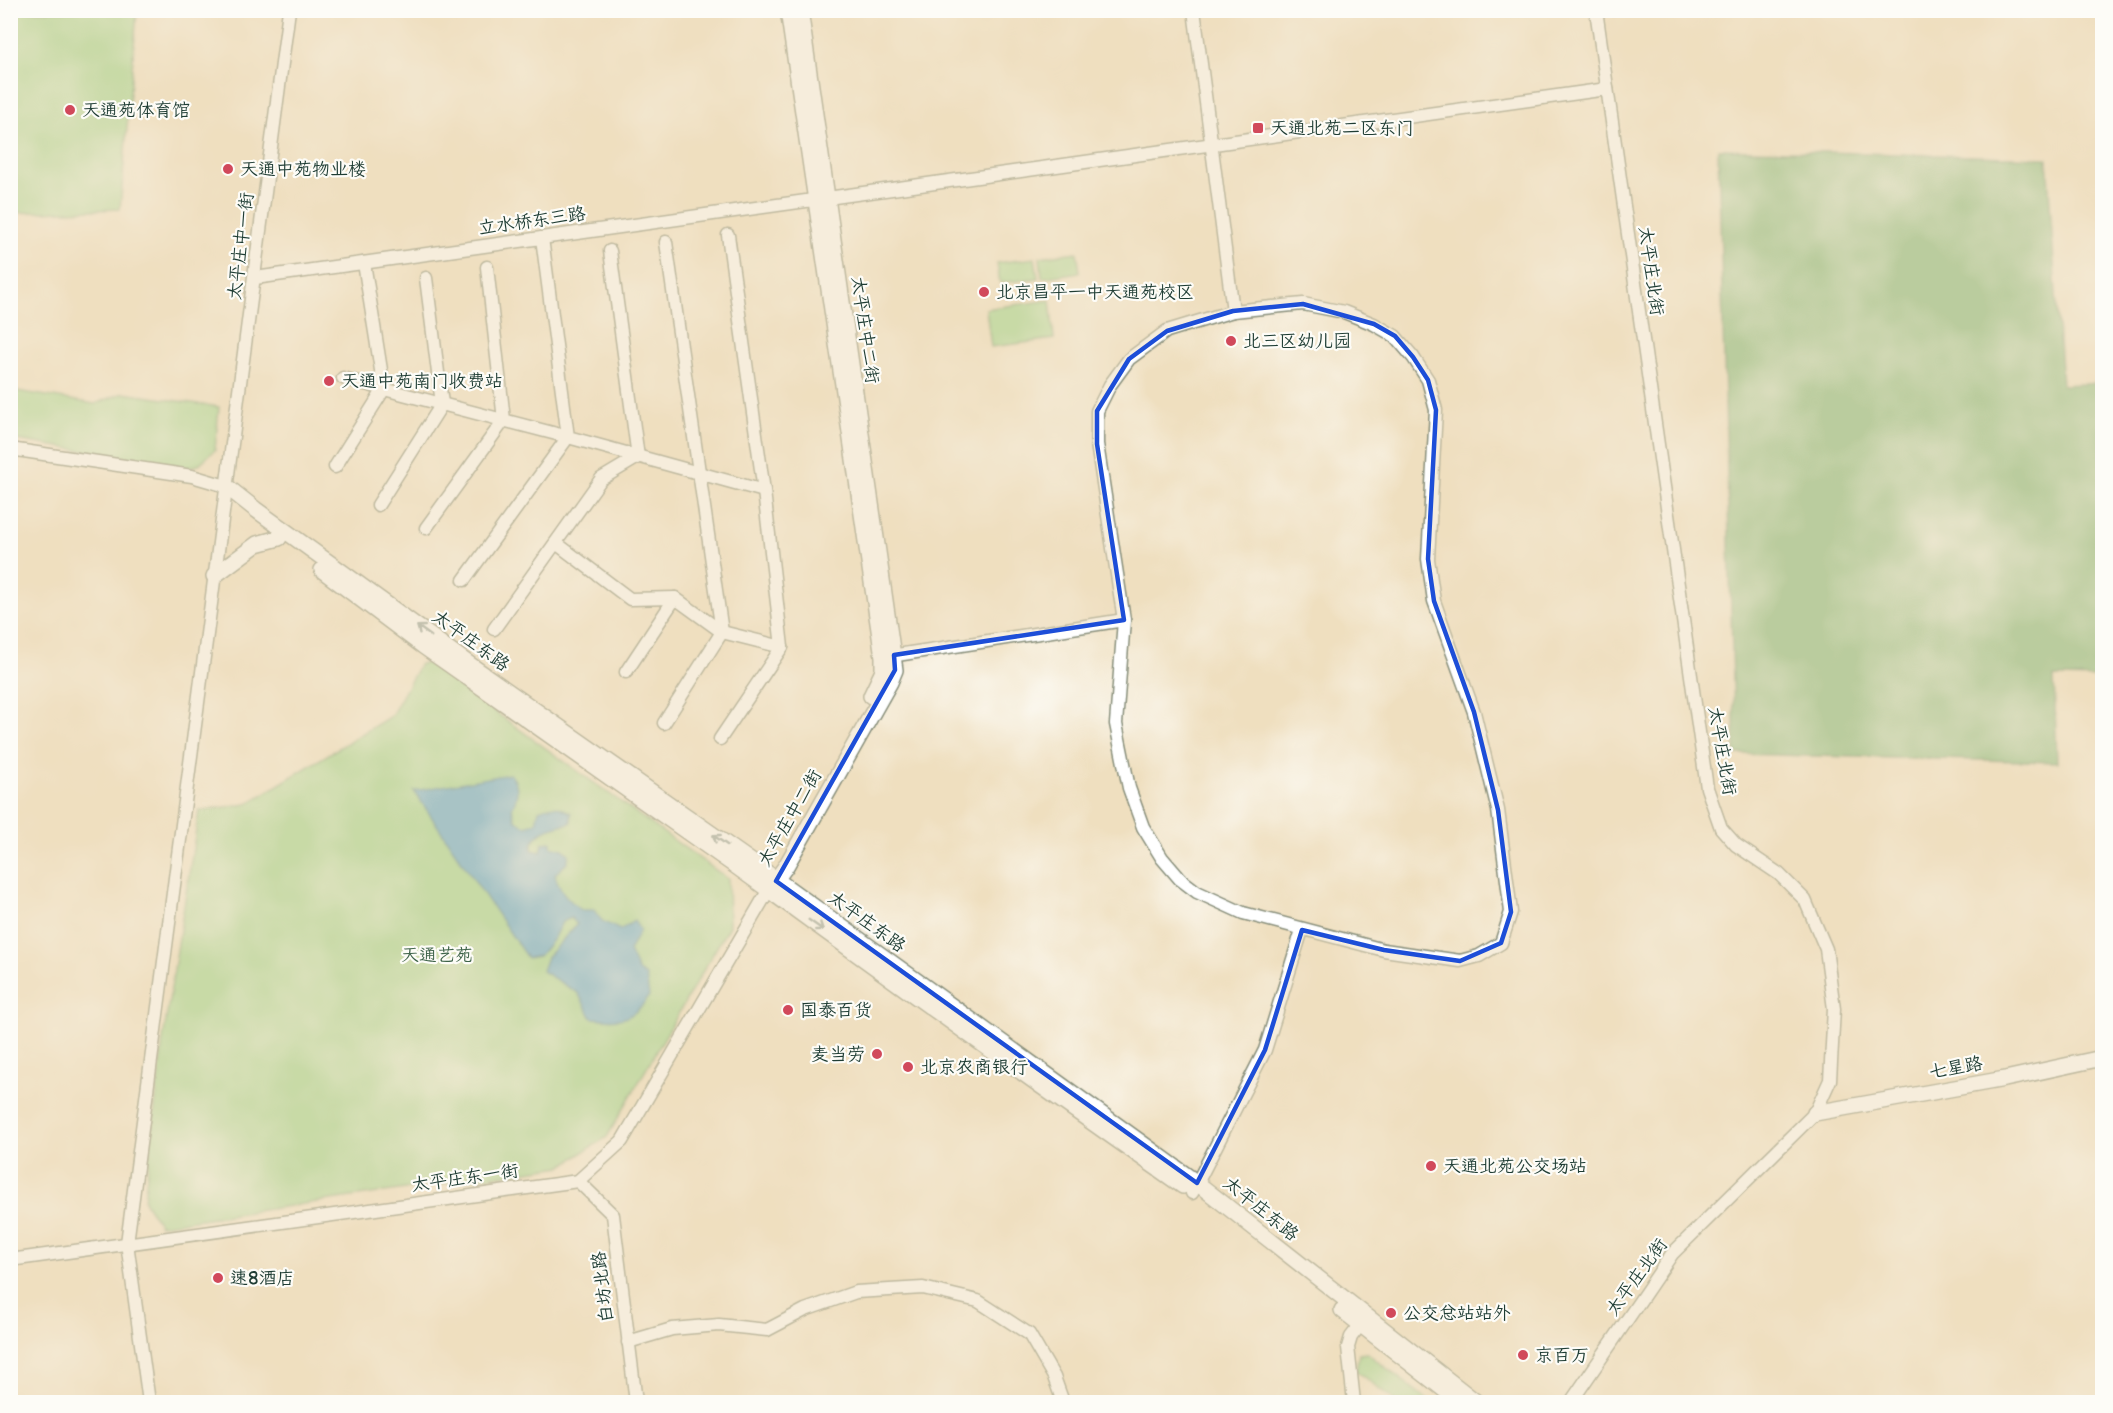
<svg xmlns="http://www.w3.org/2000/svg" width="2113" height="1413" font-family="'Balsamiq Sans','LXGW WenKai TC',sans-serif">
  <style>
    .green { fill: #99d488; stroke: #5c885e; stroke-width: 1.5 }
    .forest { fill: #7ab674; stroke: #4c7a54; stroke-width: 1.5 }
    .water { fill: #52a3cc; stroke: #387080; stroke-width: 1.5 }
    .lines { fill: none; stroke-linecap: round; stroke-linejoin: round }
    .minor-casing { stroke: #878e7a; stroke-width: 15 }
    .major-casing { stroke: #878e7a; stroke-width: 18 }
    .minor { stroke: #fff; stroke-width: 12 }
    .major { stroke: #fff; stroke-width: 15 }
    .oneway { stroke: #8f9e9a }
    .marked { fill: none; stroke: #1d4ed8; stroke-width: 4.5; stroke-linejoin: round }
    .poi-dot { fill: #d1495b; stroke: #fdfcf7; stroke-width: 2 }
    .labels { text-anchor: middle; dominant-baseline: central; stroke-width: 4.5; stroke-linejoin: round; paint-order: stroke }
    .poi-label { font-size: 18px; fill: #1f3d34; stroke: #fdfcf7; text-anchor: start }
    .street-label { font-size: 18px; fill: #1f3d34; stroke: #fdfcf7 }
    .park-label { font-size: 18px; fill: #3e6349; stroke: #fdfcf7 }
  </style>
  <rect width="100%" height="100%" fill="#fdfcf7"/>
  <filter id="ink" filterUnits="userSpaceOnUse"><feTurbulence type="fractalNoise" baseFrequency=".0167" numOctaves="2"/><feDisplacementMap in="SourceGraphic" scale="12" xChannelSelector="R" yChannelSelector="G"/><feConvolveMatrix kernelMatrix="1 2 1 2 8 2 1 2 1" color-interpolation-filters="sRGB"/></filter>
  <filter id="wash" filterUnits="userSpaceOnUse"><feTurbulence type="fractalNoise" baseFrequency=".008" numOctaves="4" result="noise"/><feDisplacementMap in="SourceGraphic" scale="24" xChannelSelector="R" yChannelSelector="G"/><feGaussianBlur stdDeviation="1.35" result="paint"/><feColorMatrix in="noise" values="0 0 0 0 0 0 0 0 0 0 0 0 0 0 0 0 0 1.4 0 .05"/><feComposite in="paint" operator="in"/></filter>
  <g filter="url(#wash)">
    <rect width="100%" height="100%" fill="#efdfbf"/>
    <!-- green -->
    <g class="green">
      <path d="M10 11H137L120 209 11 213Z"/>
      <path d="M1077 252 1080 272 1042 278 1040 257Z"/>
      <path d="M1035 258 1038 278 1000 283 997 263Z"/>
      <path d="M1050 300 1054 339 991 347 986 309Z"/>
      <path d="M11 390 95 404 123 393 219 407 215 450 198 465 188 468 11 439Z"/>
      <path d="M427 663 728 879 729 926 607 1137 562 1166 160 1225 144 1201 163 1039 199 811 247 804 391 716 420 664Z"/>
      <path d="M1367 1353 1430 1402H1397L1356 1371 1359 1354Z"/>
    </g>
    <!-- forest -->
    <path class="forest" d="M1718 149 2047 158 2062 385 2102 383V678L2054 677 2057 762 1735 754Z"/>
    <!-- water -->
    <path class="water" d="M510 774C520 785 518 796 512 808L515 819 525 826 536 823 539 810C554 804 557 805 571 813V823C554 826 531 831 532 850L541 852 543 843 551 842V846L563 849 569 854 567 863 555 874C557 889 569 900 581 910H594L602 921 620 930 634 921 640 930 629 951 638 971 646 976 649 996C632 1022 620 1021 592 1018L578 993 542 971 547 957 577 924 571 918 562 922 553 939 539 956 527 958 414 791Z"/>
  </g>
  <g filter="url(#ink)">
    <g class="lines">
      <!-- minor casing -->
      <g class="minor-casing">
        <g id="minor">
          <path d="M1194 10 1233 311"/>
          <path d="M542 238 568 437 764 491"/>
          <path d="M364 263 384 389 568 437 464 580"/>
          <path d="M255 278 1607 89"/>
          <path d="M1303 304 1344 312 1374 324 1395 336 1413 357 1428 380 1436 410 1428 559 1434 601 1474 712 1498 810 1511 912 1501 943 1479 956 1460 961 1384 950 1243 913 1197 892 1180 879 1162 858 1143 827 1129 788 1116 724 1124 620 1097 444V411L1110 385 1129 359 1167 331 1233 311Z"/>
          <path d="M10 449 192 476 226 486"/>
          <path d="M335 467 384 389 343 378"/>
          <path d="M378 505 442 404 426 278"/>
          <path d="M426 528 504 420 487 267"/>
          <path d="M556 543 630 599 675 598"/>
          <path d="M494 629 601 479 638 457 610 251"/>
          <path d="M884 657 1124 620"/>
          <path d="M626 672 675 598 722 632 782 647"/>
          <path d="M664 723 722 632 666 242"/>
          <path d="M720 739 782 647 764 491 728 235"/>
          <path d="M578 1181 613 1215 636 1402"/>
          <path d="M1192 1193 1265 1050 1302 930"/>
          <path d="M10 1260 578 1181 622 1141 768 891"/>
          <path d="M628 1342 672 1329 719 1325 767 1330 805 1310 856 1292 923 1288 978 1301 1029 1334 1054 1377 1063 1402"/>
          <path d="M149 1402 127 1243 289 10"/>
          <path d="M1354 1402 1348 1347 1351 1337 1365 1319"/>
          <path d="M1571 1402 1672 1254 1815 1113 1830 1080 1834 1009 1826 949 1805 900 1779 874 1736 845 1721 828 1707 788 1596 10"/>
        </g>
      </g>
      <!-- major casing -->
      <g class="major-casing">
        <g id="major">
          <path d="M788 10 883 657V671L871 696"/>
          <path d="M226 486 255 509 469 664 749 860 1197 1183 1476 1402"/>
          <path d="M322 570 423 646 737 867C885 974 1033 1082 1183 1186"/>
          <path d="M214 576 257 544 279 538"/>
          <path d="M770 888 786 866 890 682 895 670 800 10"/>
          <path d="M1815 1113 2005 1079 2102 1058"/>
          <path d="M1342 1310 1460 1402"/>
        </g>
      </g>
      <!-- minor -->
      <use href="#minor" class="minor"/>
      <!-- major -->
      <use href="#major" class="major"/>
    </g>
    <!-- one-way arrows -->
    <defs><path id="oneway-shaft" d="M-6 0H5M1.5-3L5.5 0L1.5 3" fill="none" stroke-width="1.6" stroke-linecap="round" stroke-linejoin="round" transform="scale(1.5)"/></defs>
    <g class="oneway">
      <use href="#oneway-shaft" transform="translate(424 631) rotate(-144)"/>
      <use href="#oneway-shaft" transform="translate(720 840) rotate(-145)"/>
      <use href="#oneway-shaft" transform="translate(816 925) rotate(35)"/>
    </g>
  </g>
  <!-- marked area -->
  <path d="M0 0H2113V1413H0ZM1303 304 1374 324 1395 336 1413 357 1428 380 1436 410 1428 559 1434 601 1474 712 1498 810 1511 912 1501 943 1460 961 1384 950 1302 930 1265 1050 1197 1183 776 881 895 670 894 655 1124 620 1097 444V411L1129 359 1167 331 1233 311Z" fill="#efdfbf" fill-opacity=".55" fill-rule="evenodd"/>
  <path class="marked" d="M1303 304 1374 324 1395 336 1413 357 1428 380 1436 410 1428 559 1434 601 1474 712 1498 810 1511 912 1501 943 1460 961 1384 950 1302 930 1265 1050 1197 1183 776 881 895 670 894 655 1124 620 1097 444V411L1129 359 1167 331 1233 311Z"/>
  <!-- markers -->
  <g class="poi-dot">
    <circle cx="70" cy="110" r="6"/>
    <rect x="1252" y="122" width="12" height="12" rx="3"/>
    <circle cx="228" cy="169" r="6"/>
    <circle cx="984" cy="292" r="6"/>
    <circle cx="1231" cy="341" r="6"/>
    <circle cx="329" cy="381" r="6"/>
    <circle cx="788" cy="1010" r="6"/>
    <circle cx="877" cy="1054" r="6"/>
    <circle cx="908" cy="1067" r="6"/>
    <circle cx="1431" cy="1166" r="6"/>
    <circle cx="218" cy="1278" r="6"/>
    <circle cx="1391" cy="1313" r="6"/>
    <circle cx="1523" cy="1355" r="6"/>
  </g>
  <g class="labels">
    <!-- poi labels -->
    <g class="poi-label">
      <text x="82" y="110">天通苑体育馆</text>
      <text x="1270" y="128">天通北苑二区东门</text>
      <text x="240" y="169">天通中苑物业楼</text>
      <text x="996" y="292">北京昌平一中天通苑校区</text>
      <text x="1243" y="341">北三区幼儿园</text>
      <text x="341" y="381">天通中苑南门收费站</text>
      <text x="800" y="1010">国泰百货</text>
      <text x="865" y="1054" text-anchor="end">麦当劳</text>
      <text x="920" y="1067">北京农商银行</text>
      <text x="1443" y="1166">天通北苑公交场站</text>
      <text x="230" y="1278">速8酒店</text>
      <text x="1403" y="1313">公交总站站外</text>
      <text x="1535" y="1355">京百万</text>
    </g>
    <!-- street labels -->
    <g class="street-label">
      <text transform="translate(532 221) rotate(-8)">立水桥东三路</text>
      <text transform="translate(241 246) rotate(-83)">太平庄中一街</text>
      <text transform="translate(1651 271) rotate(82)">太平庄北街</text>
      <text transform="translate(865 330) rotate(82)">太平庄中二街</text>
      <text transform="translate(471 641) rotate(36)">太平庄东路</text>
      <text transform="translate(1722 751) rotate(80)">太平庄北街</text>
      <text transform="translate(790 818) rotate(-60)">太平庄中二街</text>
      <text transform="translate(867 922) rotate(36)">太平庄东路</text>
      <text transform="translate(1956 1068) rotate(-10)">七星路</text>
      <text transform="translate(465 1178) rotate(-8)">太平庄东一街</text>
      <text transform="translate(1261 1209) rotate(39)">太平庄东路</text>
      <text transform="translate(1637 1277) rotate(-54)">太平庄北街</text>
      <text transform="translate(603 1287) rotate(-97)">白坊北路</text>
    </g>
    <!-- park labels -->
    <g class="park-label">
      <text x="437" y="955">天通艺苑</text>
    </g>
  </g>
  <!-- margin -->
  <rect width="2113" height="1413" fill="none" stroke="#fdfcf7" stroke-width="36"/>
</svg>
